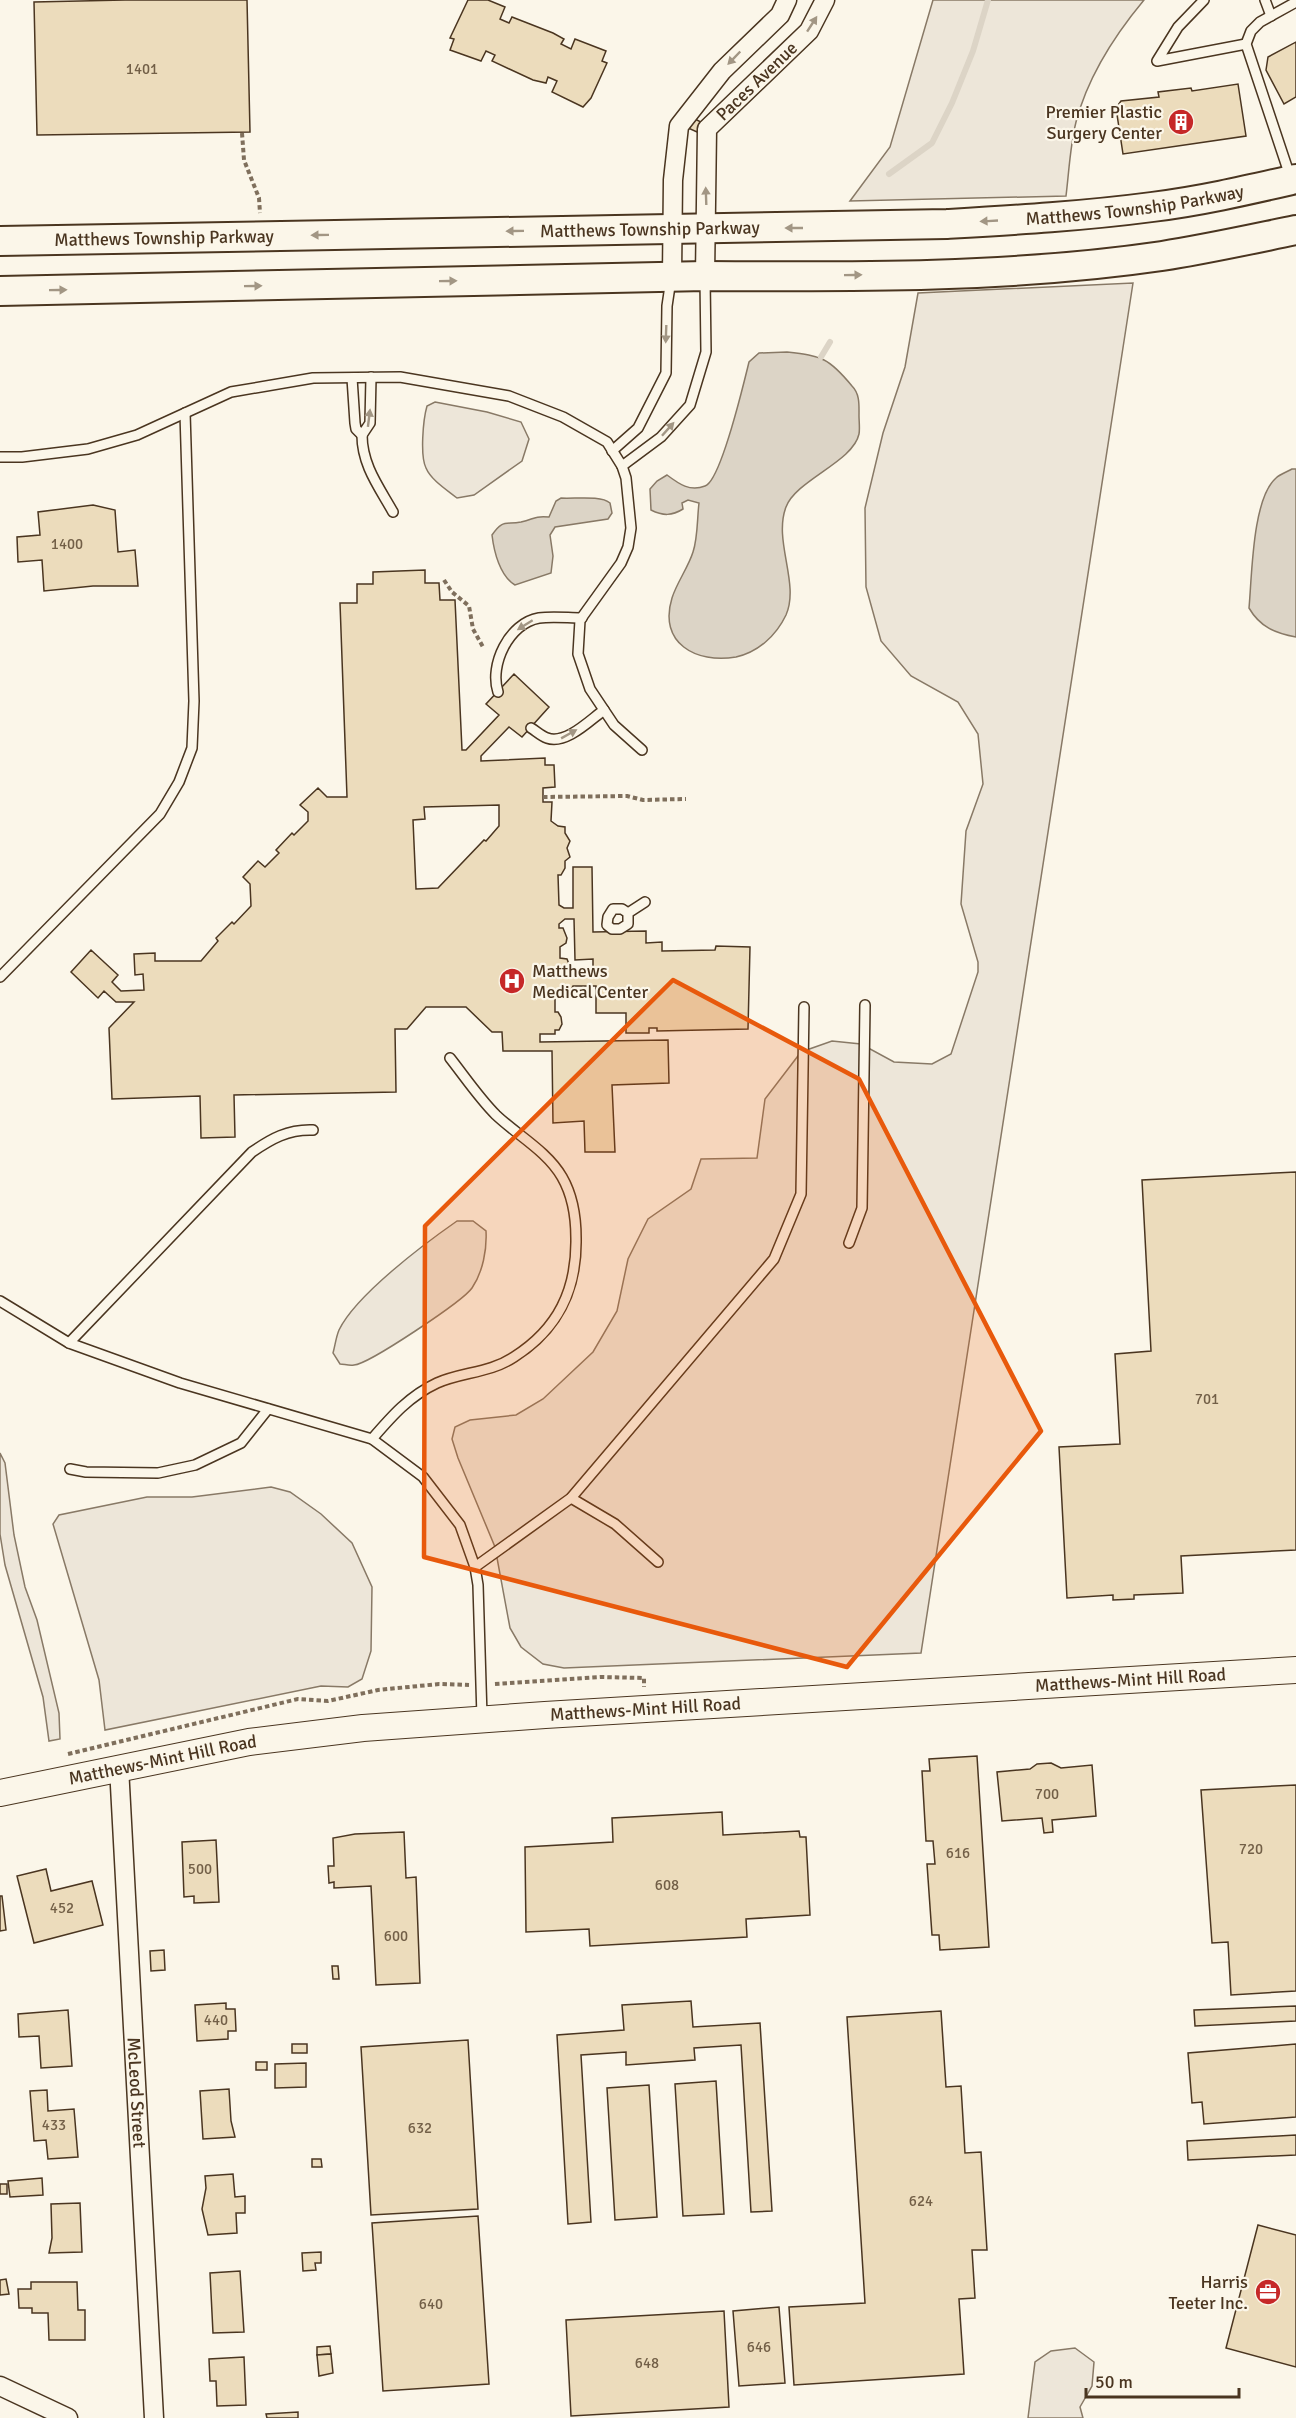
<svg xmlns="http://www.w3.org/2000/svg" width="1296" height="2418" font-family="Signika,sans-serif">
  <style>
    .green { fill: #ede6d9; stroke: #887966; stroke-width: 1.5 }
    .water { fill: #dcd4c6; stroke: #887966; stroke-width: 1.5 }
    .lines { fill: none; stroke-linecap: round; stroke-linejoin: round }
    .stream { stroke: #dcd4c6; stroke-width: 6 }
    .building { fill: #ecdcbc; stroke: #4a3520; stroke-width: 1.5; fill-rule: evenodd }
    .lane-casing { stroke: #4a3520; stroke-width: 12 }
    .street-casing { stroke: #4a3520; stroke-width: 21 }
    .secondary-casing { stroke: #4a3520; stroke-width: 28 }
    .primary-casing { stroke: #4a3520; stroke-width: 32 }
    .path { stroke: #7f6f5c; stroke-width: 4; stroke-dasharray: 4.5 3; stroke-linecap: butt }
    .lane { stroke: #fbf6e9; stroke-width: 9 }
    .street { stroke: #fbf6e9; stroke-width: 18 }
    .secondary { stroke: #fbf6e9; stroke-width: 26 }
    .primary { stroke: #fbf6e9; stroke-width: 28 }
    .oneway { fill: #a29684 }
    .marked { fill: #e8590c; fill-opacity: 0.2; stroke: #e8590c; stroke-width: 4.5; stroke-linejoin: round }
    .labels { text-anchor: middle; dominant-baseline: central; stroke-width: 4.5; stroke-linejoin: round; paint-order: stroke }
    .number-label { font-size: 15px; fill: #725f47 }
    .street-label { font-size: 18px; fill: #4a3520; stroke: #fbf6e9 }
    .poi-label { font-size: 18px; fill: #4a3520; stroke: #fbf6e9; text-anchor: end }
  </style>
  <rect width="100%" height="100%" fill="#fbf6e9"/>
  <!-- green -->
  <g class="green">
    <path d="M933 0H1144C1114 36 1088 76 1076 122 1070 146 1069 172 1066 196L850 201 890 147Z"/>
    <path d="M1133 283 921 1653 564 1668 543 1664 521 1647 510 1628 495 1547 458 1458 452 1439 455 1427 470 1420 516 1415 543 1399 593 1352 617 1311 628 1259 648 1219 691 1189 701 1159 757 1158 765 1099 801 1052 832 1041 861 1044 894 1062 932 1064 951 1054 978 972V962L961 904 966 831 983 784 978 734 958 702 911 676 881 641 866 587 865 508 883 433 905 367 918 293Z"/>
    <path d="M435 402 487 412 521 422 529 439 522 461 474 495 457 498C447 490 431 480 426 468 420 456 423 420 427 406Z"/>
    <path d="M457 1221H473L486 1231C487 1249 483 1272 472 1288 463 1301 369 1364 354 1365 349 1366 344 1364 340 1364L333 1353C335 1346 336 1337 339 1330 356 1295 424 1244 457 1221Z"/>
    <path d="M0 1453 5 1463 14 1535 25 1587 37 1620 59 1713 60 1739 49 1741 43 1697 5 1565 0 1534Z"/>
    <path d="M271 1487 290 1492 321 1514 352 1543 372 1587 371 1651 362 1679 348 1687 321 1686 105 1730 99 1680 53 1524 59 1515 147 1497H192Z"/>
    <path d="M1075 2348 1094 2362 1092 2386 1080 2407 1083 2418H1028L1035 2362 1051 2351Z"/>
  </g>
  <!-- water -->
  <g class="water">
    <path d="M787 352C822 356 829 358 852 386 860 394 859 405 859 416 859 421 860 429 859 434 853 462 796 480 786 507 773 541 800 583 786 615 776 636 758 652 736 657 696 664 658 643 672 598 677 582 688 568 693 552 698 537 697 519 699 503L688 500 682 503 683 509C672 516 663 516 651 510L650 489 657 481 667 475C679 484 690 492 705 486 721 481 744 382 749 362L759 353Z"/>
    <path d="M1292 469H1296V637C1275 633 1260 627 1249 608 1252 577 1252 499 1276 478 1280 474 1287 472 1292 469Z"/>
    <path d="M561 498C574 499 601 495 610 503L612 513 608 519 555 527 550 535 553 556 551 573 515 585C500 576 494 552 492 535 503 519 505 525 521 522 535 519 532 516 549 517L556 501Z"/>
  </g>
  <g class="lines">
    <!-- stream -->
    <g class="stream">
      <path d="M889 174 932 143 952 103 973 51 988 0"/>
      <path d="M821 357 830 342"/>
    </g>
  </g>
  <!-- building -->
  <g class="building">
    <path d="M125 0H247L250 132 37 135 34 2Z"/>
    <path d="M468 0H488L505 7 500 19 509 23 512 17 553 33 564 39 561 44 571 49 575 39 606 51 602 61 607 63 591 98 583 107 552 92 557 81 548 77 546 83 533 80 492 61 495 55 486 51 481 61 450 50 454 39 450 38Z"/>
    <path d="M1296 42V97L1284 104 1266 70 1268 57Z"/>
    <path d="M1238 84 1246 136 1123 154 1116 108 1121 101 1159 97 1158 92 1191 88 1192 91Z"/>
    <path d="M693 118 701 122 697 132 688 128Z"/>
    <path d="M93 505 115 510 118 552 135 550 138 586H93L44 591 42 560 18 562 17 537 40 535 38 512Z"/>
    <path d="M425 570V583H439L440 600H455L462 750H466L499 715 486 704 514 674 549 707 522 737 509 727 481 756V761L545 758V765H554L555 787 543 788V802H552L551 821 558 826 565 827V833L570 841 567 848 570 857 565 861V868L561 875H558L559 905 564 908H573V867H592L593 932 646 931V943L662 942V951L715 950 716 946 750 947 748 1029 657 1031V1028H649V1033H626V1013H596V986H573L567 997 555 998V1012H558L561 1017 562 1024 559 1030H555V1034H540V1042L668 1040 669 1083 612 1085 615 1152H585L584 1121 553 1123 552 1051H503L502 1032H492L466 1007H426L407 1029H395L396 1092 234 1095 235 1137 201 1138 200 1096 112 1099 109 1028 134 1002H116L104 991 98 998 71 972 91 950 118 975 112 982 121 991 144 990 143 974 135 975 134 954 155 953V961H201L218 941 216 938 232 922 234 924 251 906 250 884 243 877 258 861 265 867 279 853 276 850 292 833 294 835 308 821V812L300 805 318 788 327 797H347L340 603H357V584H373V572ZM499 805V826L486 841 484 840 438 888 416 889 413 820 425 819 424 807ZM565 919H574L575 960 593 959V972H572L567 959 560 958V947L566 943 567 938 563 928H559V924Z"/>
    <path d="M1296 1172V1550L1181 1556 1183 1593 1134 1595V1599L1113 1600V1595L1067 1598 1059 1447 1120 1444 1115 1354 1151 1351 1142 1180Z"/>
    <path d="M977 1756 989 1947 940 1950 939 1935H932L927 1864H935L933 1841H926L922 1771H930L929 1759Z"/>
    <path d="M1051 1763 1061 1768 1092 1765 1096 1816 1052 1820 1053 1832 1044 1833 1042 1818 1002 1821 997 1772 1030 1769 1037 1764Z"/>
    <path d="M1296 1785V1991L1231 1995 1228 1942 1212 1943 1201 1790Z"/>
    <path d="M722 1812 723 1835 799 1831 800 1837H806L810 1915 746 1919 747 1937 590 1946 589 1929 526 1932 525 1847 613 1842 612 1818Z"/>
    <path d="M404 1832 406 1878 416 1877 420 1983 376 1985 371 1886 334 1888V1882L329 1883 328 1866H334L333 1838 355 1834Z"/>
    <path d="M216 1840 219 1902 194 1903V1896L184 1897 182 1842Z"/>
    <path d="M46 1869 51 1891 92 1881 103 1925 34 1943 17 1876Z"/>
    <path d="M0 1896H2L6 1930 0 1931Z"/>
    <path d="M164 1950 165 1970 151 1971 150 1951Z"/>
    <path d="M332 1966H338L339 1979H333Z"/>
    <path d="M691 2001 693 2027 760 2023 772 2211 751 2212 741 2045 694 2048 695 2060 626 2065V2052L581 2055 591 2222 568 2224 557 2035 624 2030 622 2005Z"/>
    <path d="M226 2003V2009H235L236 2031H228V2039L197 2041 195 2005Z"/>
    <path d="M1296 2006V2021L1195 2026 1194 2010Z"/>
    <path d="M68 2010 72 2066 41 2068 39 2036 19 2037 18 2014Z"/>
    <path d="M941 2011 946 2087 961 2086 965 2153 981 2152 987 2250H972L975 2298 959 2299 964 2374 794 2385 789 2307 865 2303 847 2017Z"/>
    <path d="M468 2040 478 2209 371 2215 361 2047Z"/>
    <rect x="292" y="2044" width="15" height="9"/>
    <path d="M1296 2044V2117L1204 2124 1202 2102 1192 2103 1188 2053Z"/>
    <rect x="256" y="2062" width="11" height="8"/>
    <path d="M306 2063V2087L275 2088V2064Z"/>
    <path d="M716 2081 724 2214 683 2216 675 2084Z"/>
    <path d="M649 2085 657 2217 615 2220 607 2088Z"/>
    <path d="M229 2089 231 2121 235 2137 203 2139 200 2091Z"/>
    <path d="M47 2090 48 2111 74 2109 78 2157 48 2159 46 2140 34 2141 30 2091Z"/>
    <path d="M1296 2135V2155L1188 2160 1187 2141Z"/>
    <path d="M312 2159H321L322 2167H312Z"/>
    <path d="M233 2174 235 2197 245 2196V2213H236L237 2233 208 2235 202 2209 206 2188 205 2176Z"/>
    <path d="M42 2178 43 2195 10 2197 8 2181Z"/>
    <rect x="0" y="2184" width="7" height="10"/>
    <path d="M80 2203 82 2252 49 2253 52 2238 51 2204Z"/>
    <path d="M478 2216 489 2384 383 2391 372 2223Z"/>
    <path d="M1258 2225 1296 2235V2367L1226 2348Z"/>
    <path d="M321 2252V2263H315L316 2270 303 2271 302 2253Z"/>
    <path d="M240 2271 244 2332 213 2333 210 2273Z"/>
    <path d="M6 2279 9 2294 0 2295V2280Z"/>
    <path d="M31 2282H77L78 2310H85V2340H49L48 2313H32V2308H19L18 2289H31Z"/>
    <path d="M779 2307 785 2383 739 2386 733 2311Z"/>
    <path d="M724 2311 729 2407 571 2416 566 2320Z"/>
    <path d="M330 2346 331 2354 317 2355V2347Z"/>
    <path d="M331 2354 333 2373 319 2376 317 2355Z"/>
    <path d="M244 2357 246 2405 217 2406 216 2381H210L209 2359Z"/>
    <path d="M298 2412V2418H267L266 2414Z"/>
  </g>
  <g class="lines">
    <!-- lane casing -->
    <g class="lane-casing">
      <g id="lane">
        <path d="M1204 0 1178 27 1157 61 1246 44"/>
        <path d="M1265 0 1271 16"/>
        <path d="M1290 176 1246 44 1251 31 1260 22 1296 2"/>
        <path d="M352 378 355 423 356 429 362 435 370 423 371 377"/>
        <path d="M362 435C362 465 379 487 393 512"/>
        <path d="M612 451 638 428 666 373 667 306 671 279"/>
        <path d="M0 457H22L88 449 137 435 231 392 313 378 400 377 509 396 563 417 607 442 622 466 626 478 631 528 628 547 621 563 580 620 578 654 590 689 614 725 642 750"/>
        <path d="M622 466 661 437 690 405 706 352 705 279"/>
        <path d="M498 692C489 665 509 623 539 618 553 616 568 618 582 618"/>
        <path d="M531 728C536 731 541 736 547 738 566 745 590 720 604 710"/>
        <path d="M628 913V924L620 929H612L607 925 608 917 613 909H622L628 913 645 902"/>
        <path d="M0 977 160 814 179 782 192 748 194 701 185 413"/>
        <path d="M849 1243 862 1208 865 1005"/>
        <path d="M0 1301 69 1343 180 1383 372 1439 423 1477 460 1525 475 1567 478 1585 482 1717"/>
        <path d="M69 1343 252 1152C271 1139 288 1129 313 1130"/>
        <path d="M372 1439C391 1417 409 1396 437 1383 462 1372 490 1373 514 1357 558 1329 577 1290 576 1238 576 1217 573 1196 562 1177 547 1151 517 1135 496 1115 479 1098 465 1077 450 1058"/>
        <path d="M70 1469 86 1472 158 1473 195 1465 241 1443 268 1409"/>
        <path d="M571 1498 615 1524 658 1562"/>
        <path d="M475 1567 571 1498 774 1259 801 1194 804 1007"/>
      </g>
    </g>
    <!-- street casing -->
    <g class="street-casing">
      <g id="street">
        <path d="M672 276 673 180 679 126 722 71 780 15 787 0"/>
        <path id="s1" d="M705 276 707 129 809 31 825 0"/>
        <path id="s2" d="M119 1767 154 2418"/>
        <path d="M0 2386 68 2418"/>
      </g>
    </g>
    <!-- secondary casing -->
    <g class="secondary-casing">
      <g id="secondary">
        <path id="s3" d="M0 1793 249 1742 363 1728 545 1715 1296 1670"/>
      </g>
    </g>
    <!-- primary casing -->
    <g class="primary-casing">
      <g id="primary">
        <path id="s4" d="M0 241 947 224C1015 220 1084 216 1152 207 1201 201 1248 190 1296 179"/>
        <path d="M0 291 705 276C857 277 1012 278 1162 256 1207 249 1252 239 1296 230"/>
      </g>
    </g>
    <!-- path -->
    <g class="path">
      <path d="M242 133 244 160 259 198 260 213"/>
      <path d="M444 580 452 592 469 606 473 629 483 647"/>
      <path d="M543 797 627 796 643 800 686 799"/>
      <path d="M495 1684 601 1677 644 1678V1687"/>
      <path d="M68 1754 298 1699 328 1701 378 1690 439 1684 469 1685"/>
    </g>
    <!-- lane -->
    <use href="#lane" class="lane"/>
    <!-- street -->
    <use href="#street" class="street"/>
    <!-- secondary -->
    <use href="#secondary" class="secondary"/>
    <!-- primary -->
    <use href="#primary" class="primary"/>
  </g>
  <!-- one-way arrows -->
  <defs><path id="oneway-solid" d="M-6-.8H1V-3.2L6.5 0L1 3.2V.8H-6Z" transform="scale(1.5)"/></defs>
  <g class="oneway">
    <use href="#oneway-solid" transform="translate(812 24) rotate(-57)"/>
    <use href="#oneway-solid" transform="translate(734 58) rotate(134)"/>
    <use href="#oneway-solid" transform="translate(706 196) rotate(-92)"/>
    <use href="#oneway-solid" transform="translate(989 221) rotate(177)"/>
    <use href="#oneway-solid" transform="translate(794 228) rotate(180)"/>
    <use href="#oneway-solid" transform="translate(515 231) rotate(179)"/>
    <use href="#oneway-solid" transform="translate(320 235) rotate(179)"/>
    <use href="#oneway-solid" transform="translate(853 275) rotate(-1)"/>
    <use href="#oneway-solid" transform="translate(448 281) rotate(-1)"/>
    <use href="#oneway-solid" transform="translate(253 286) rotate(-1)"/>
    <use href="#oneway-solid" transform="translate(58 290) rotate(-1)"/>
    <use href="#oneway-solid" transform="translate(666 334) rotate(92)"/>
    <use href="#oneway-solid" transform="translate(369 418) rotate(-83)"/>
    <use href="#oneway-solid" transform="translate(668 429) rotate(-48)"/>
    <use href="#oneway-solid" transform="translate(525 625) rotate(148)"/>
    <use href="#oneway-solid" transform="translate(569 734) rotate(-29)"/>
  </g>
  <!-- marked area -->
  <path class="marked" d="M673 980 859 1079 1041 1431 847 1667 424 1557 425 1226Z"/>
  <!-- icons -->
  <defs>
    <g id="building-disc" transform="scale(1.35)"><circle r="9.5" fill="#c62828" stroke="#fbf6e9"/><path d="M-4-6H4V6H1V3H-1V6H-4ZM-2.5-4.3h1.7v1.8h-1.7ZM.8-4.3h1.7v1.8H.8ZM-2.5-1h1.7V.8h-1.7ZM.8-1h1.7V.8H.8Z" fill="#fff"/></g>
    <g id="hospital-disc" transform="scale(1.35)"><circle r="9.5" fill="#c62828" stroke="#fbf6e9"/><path d="M-5-5h3v3.5h4V-5h3V5h-3V1.5h-4V5h-3Z" fill="#fff"/></g>
    <g id="office-disc" transform="scale(1.35)"><circle r="9.5" fill="#c62828" stroke="#fbf6e9"/><path d="M-6-3h4V-5.5h4V-3h4V5H-6ZM-1-4.5V-3h2v-1.5ZM-6 0V1H6V0Z" fill="#fff"/></g>
  </defs>
  <g fill-rule="evenodd">
    <use href="#building-disc" x="1181" y="122"/>
    <use href="#hospital-disc" x="512" y="981"/>
    <use href="#office-disc" x="1268" y="2292"/>
  </g>
  <g class="labels">
    <!-- number labels -->
    <g class="number-label">
      <text x="142" y="69">1401</text>
      <text x="67" y="544">1400</text>
      <text x="1207" y="1399">701</text>
      <text x="1047" y="1794">700</text>
      <text x="1251" y="1849">720</text>
      <text x="958" y="1853">616</text>
      <text x="200" y="1869">500</text>
      <text x="667" y="1885">608</text>
      <text x="62" y="1908">452</text>
      <text x="396" y="1936">600</text>
      <text x="216" y="2020">440</text>
      <text x="54" y="2125">433</text>
      <text x="420" y="2128">632</text>
      <text x="921" y="2201">624</text>
      <text x="431" y="2304">640</text>
      <text x="759" y="2347">646</text>
      <text x="647" y="2363">648</text>
    </g>
    <!-- street labels -->
    <g class="street-label">
      <text stroke="none"><textPath href="#s1" startOffset="216">Paces Avenue</textPath></text>
      <text stroke="none"><textPath href="#s4" startOffset="1136">Matthews Township Parkway</textPath></text>
      <text stroke="none"><textPath href="#s4" startOffset="650">Matthews Township Parkway</textPath></text>
      <text stroke="none"><textPath href="#s4" startOffset="164">Matthews Township Parkway</textPath></text>
      <text stroke="none"><textPath href="#s3" startOffset="1138">Matthews-Mint Hill Road</textPath></text>
      <text stroke="none"><textPath href="#s3" startOffset="652">Matthews-Mint Hill Road</textPath></text>
      <text stroke="none"><textPath href="#s3" startOffset="166">Matthews-Mint Hill Road</textPath></text>
      <text stroke="none"><textPath href="#s2" startOffset="326">McLeod Street</textPath></text>
    </g>
    <!-- poi labels -->
    <g class="poi-label">
      <text x="1162" y="112">Premier Plastic<tspan x="1162" dy="21">Surgery Center</tspan></text>
      <text x="532" y="971" text-anchor="start">Matthews<tspan x="532" dy="21">Medical Center</tspan></text>
      <text x="1248" y="2282">Harris<tspan x="1248" dy="21">Teeter Inc.</tspan></text>
    </g>
  </g>
  <!-- scale -->
  <path d="M1086 2388v9h153v-9" fill="none" stroke="#4a3520" stroke-width="3"/>
  <text x="1095" y="2388" font-size="18" fill="#4a3520" stroke="#fbf6e9" stroke-width="4.5" paint-order="stroke">50 m</text>
</svg>
